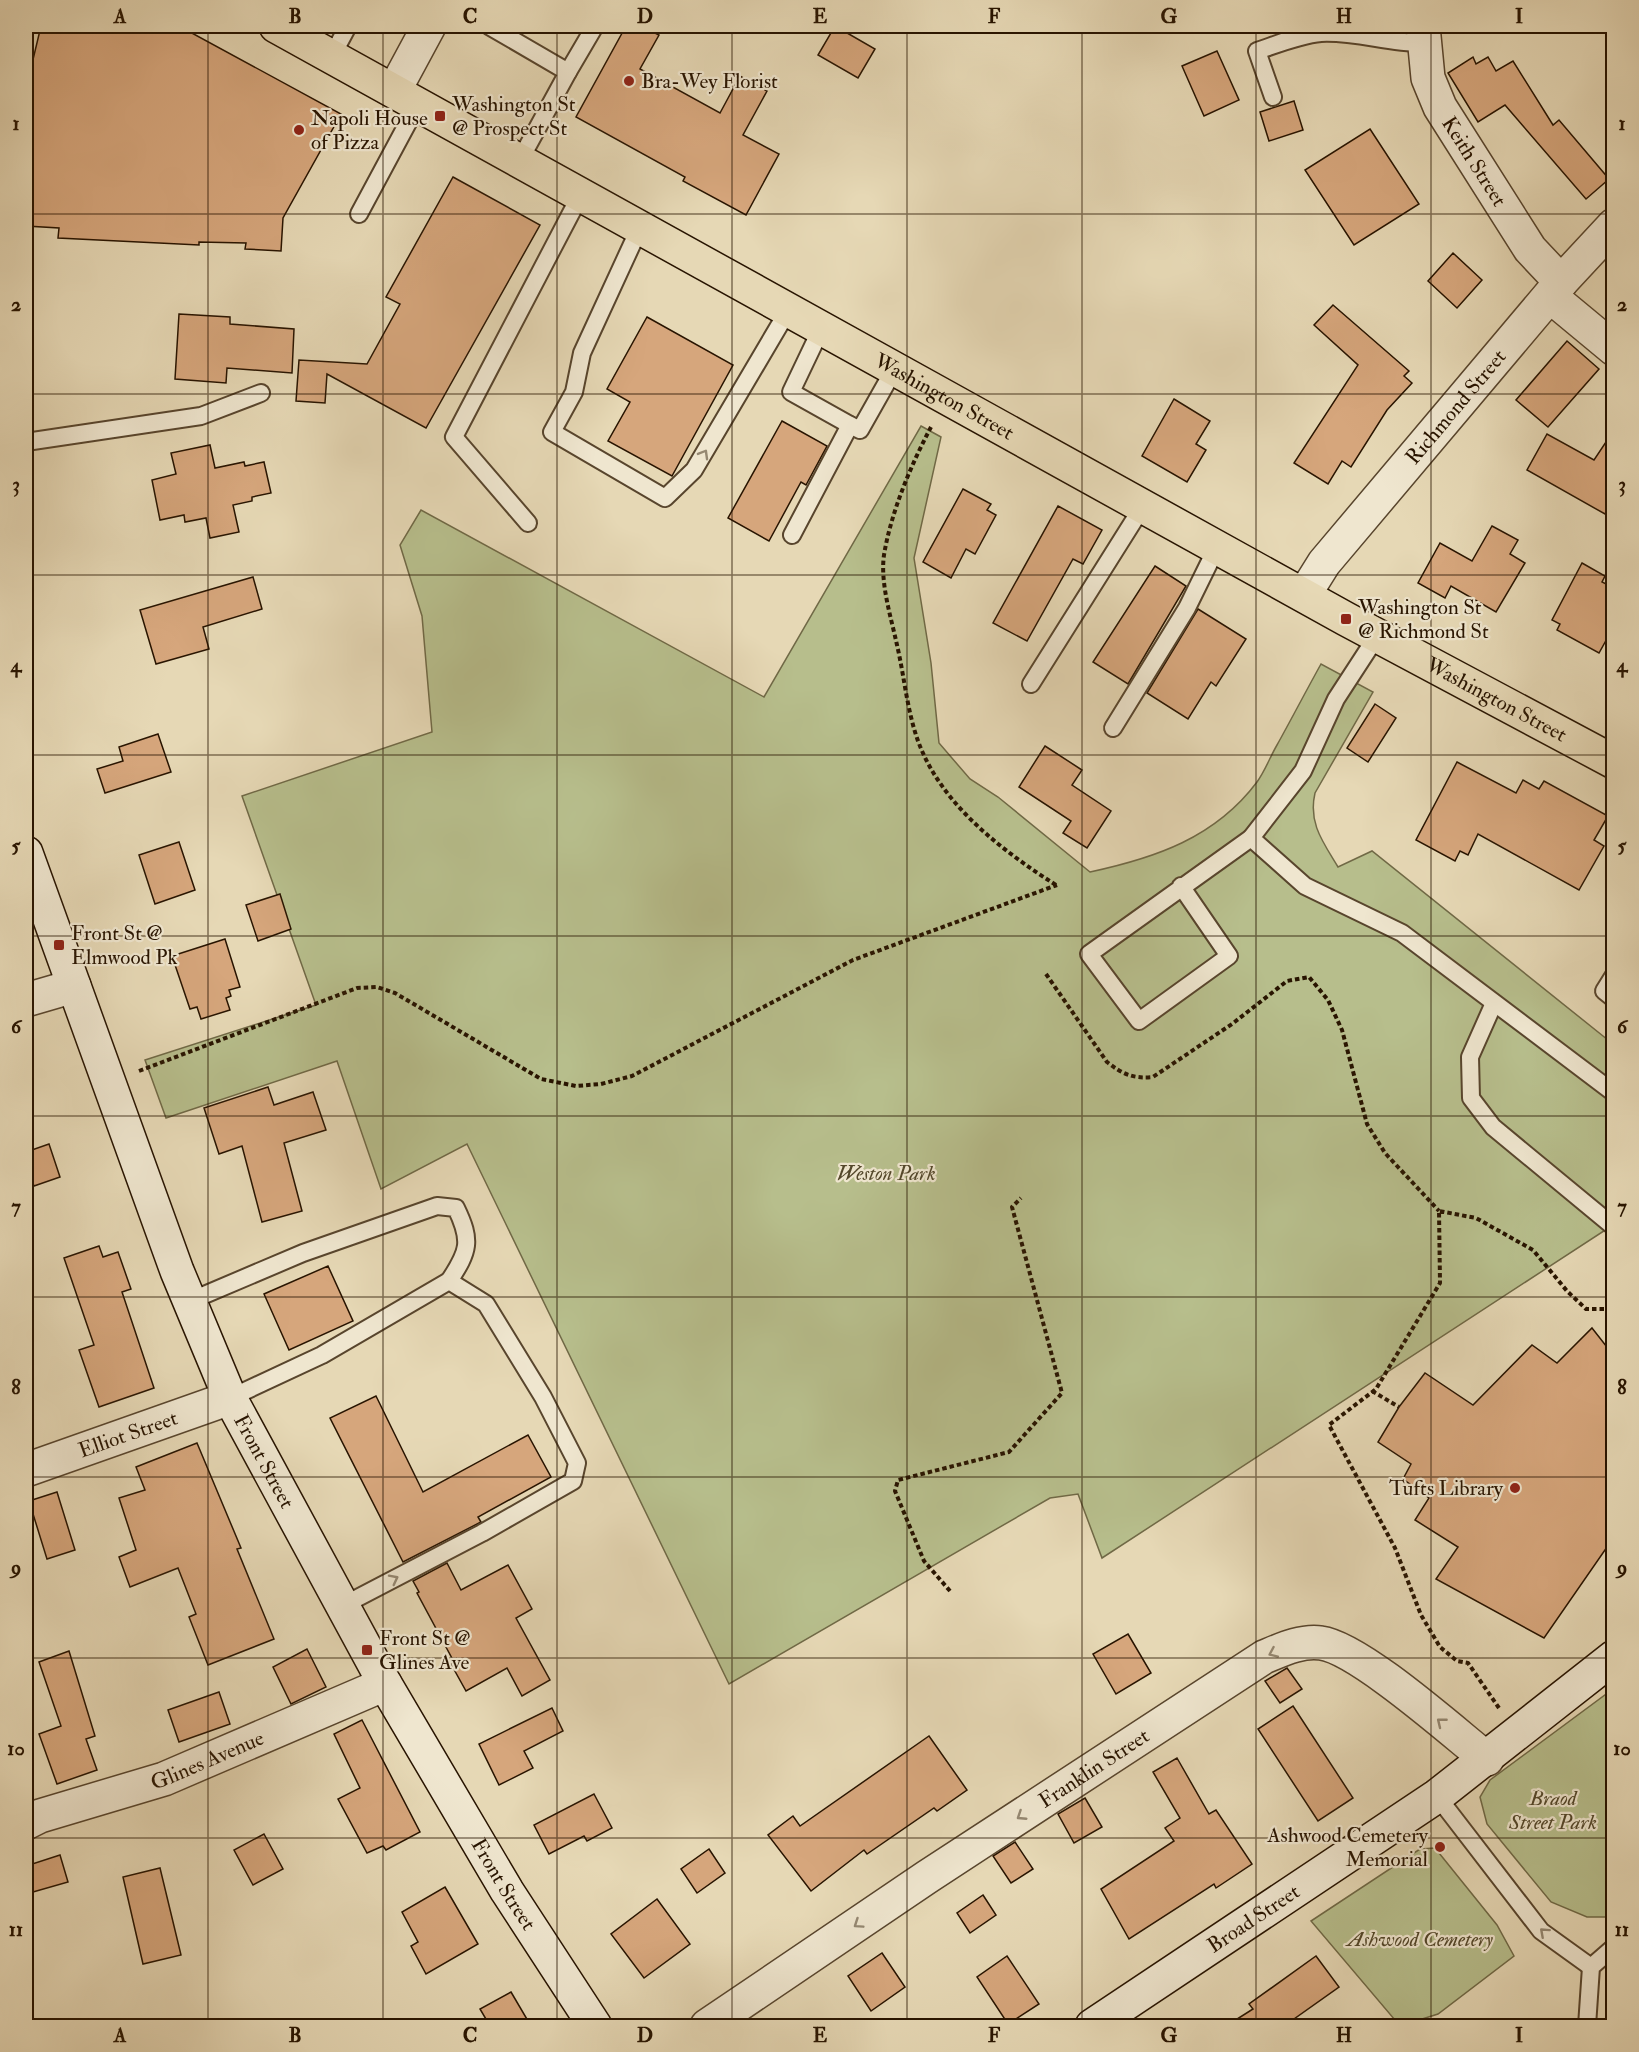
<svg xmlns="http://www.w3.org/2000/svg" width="1639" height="2052" font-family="'IM FELL Double Pica',serif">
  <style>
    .green { fill: #b7be8c; stroke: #706946; stroke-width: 1.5 }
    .building { fill: #d6a67c; stroke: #281400; stroke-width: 1.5 }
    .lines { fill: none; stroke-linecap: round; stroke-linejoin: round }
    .lane-casing { stroke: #58452d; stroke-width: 20 }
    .street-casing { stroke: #58452d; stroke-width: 36 }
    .secondary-casing { stroke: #281400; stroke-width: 36 }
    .primary-casing { stroke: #281400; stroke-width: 36 }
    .path { stroke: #281400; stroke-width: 4; stroke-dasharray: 4.5 3; stroke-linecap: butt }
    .lane { stroke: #efe6cf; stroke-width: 16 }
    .street { stroke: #efe6cf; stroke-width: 33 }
    .secondary { stroke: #efe6cf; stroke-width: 33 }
    .primary { stroke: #e6d8b5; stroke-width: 33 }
    .oneway { stroke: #958872 }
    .grid { fill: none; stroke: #281400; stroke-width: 1.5; stroke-opacity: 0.55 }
    .poi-dot { fill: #8f2418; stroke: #efe6cf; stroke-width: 2 }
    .labels { text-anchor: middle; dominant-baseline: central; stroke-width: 4.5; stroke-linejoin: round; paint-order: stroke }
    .poi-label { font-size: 21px; fill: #281400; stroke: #efe6cf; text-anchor: start }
    .street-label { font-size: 21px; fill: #281400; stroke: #efe6cf }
    .park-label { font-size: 21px; font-style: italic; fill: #53472a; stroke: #efe6cf }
    .neatline { fill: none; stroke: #281400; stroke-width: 2 }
    .grid-label { font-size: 20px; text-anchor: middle; font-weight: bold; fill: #281400 }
  </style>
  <rect width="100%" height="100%" fill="#e6d8b5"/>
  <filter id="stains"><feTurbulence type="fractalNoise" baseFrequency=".00333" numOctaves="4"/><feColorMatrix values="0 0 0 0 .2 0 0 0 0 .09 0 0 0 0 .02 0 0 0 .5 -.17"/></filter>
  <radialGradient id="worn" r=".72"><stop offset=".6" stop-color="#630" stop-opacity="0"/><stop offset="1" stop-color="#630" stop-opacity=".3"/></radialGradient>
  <!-- green -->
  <g class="green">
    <path d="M921 426 941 437 914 558 931 663 939 743 970 779 998 797 1090 872C1155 858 1215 838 1257 782 1265 771 1270 757 1277 745 1292 718 1306 691 1321 664L1373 692 1315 793C1308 823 1323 842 1338 867L1372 851 1613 1044V1225L1102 1558 1078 1494 1050 1498 729 1684 467 1144 381 1189 337 1061 166 1118 145 1060 316 1005 242 796 432 732 422 616 400 545 421 510 764 697Z"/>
    <path d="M1613 1689V1917H1587L1551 1902 1487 1824 1480 1797 1490 1780Z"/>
    <path d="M1435 1848 1497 1925 1514 1956 1438 2014 1400 2026 1311 1921 1420 1849Z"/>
  </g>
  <!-- building -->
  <g class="building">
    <path d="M41 26H179L341 114 283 218 281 251 245 249 246 243 199 242V245L58 238 59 228 26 226V131L30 72Z"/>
    <path d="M626 26H641L659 35 640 69 720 113 740 76 767 91 743 135 779 154 746 215 683 181 685 177 576 117Z"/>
    <path d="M835 26 875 49 858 78 818 55Z"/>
    <path d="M1217 51 1239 100 1204 116 1182 66Z"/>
    <path d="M1473 57 1476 64 1488 57 1496 71 1513 61 1553 125 1559 120 1609 179 1586 199 1505 105 1478 122 1448 73Z"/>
    <path d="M1294 101 1303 130 1269 141 1260 112Z"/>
    <path d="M1370 129 1419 204 1354 245 1305 170Z"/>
    <path d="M453 177 540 225 426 428 327 374 325 403 296 401 299 360 367 364 400 304 386 297Z"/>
    <path d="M1453 253 1482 280 1457 308 1428 281Z"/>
    <path d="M1333 305 1409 371 1404 376 1412 383 1387 410 1351 467 1342 461 1328 484 1294 463 1358 365 1314 325Z"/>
    <path d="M179 314 230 317V324L294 329 292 373 227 368 226 383 175 379Z"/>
    <path d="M647 317 733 365 672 476 608 441 630 402 607 389Z"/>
    <path d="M1567 341 1599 369 1548 427 1516 400Z"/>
    <path d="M1174 399 1210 421 1196 444 1206 450 1187 482 1142 456Z"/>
    <path d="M782 421 827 446 806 485 801 482 769 541 728 518Z"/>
    <path d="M1614 430V499L1605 514 1527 470 1547 434 1594 460Z"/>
    <path d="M210 445 215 468 244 462 245 466 264 462 271 493 252 497V501L233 505 239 532 210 538 206 518 185 522 184 515 160 520 152 480 176 474 171 453Z"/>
    <path d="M963 489 991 504 987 510 996 515 975 554 966 549 951 578 923 562Z"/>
    <path d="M1058 506 1102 530 1083 564 1073 559 1027 641 993 623Z"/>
    <path d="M1492 526 1518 540 1510 554 1525 563 1496 612 1451 586 1445 598 1418 583 1440 543 1472 561Z"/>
    <path d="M1582 563 1605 576 1602 582 1614 588V626L1599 653 1557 630 1560 624 1552 620Z"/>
    <path d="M1155 566 1186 586 1128 684 1093 662Z"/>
    <path d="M253 577 262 609 203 627 209 649 156 664 140 610Z"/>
    <path d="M1198 609 1246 639 1216 686 1211 682 1188 719 1147 693Z"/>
    <path d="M1375 704 1396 718 1368 762 1347 748Z"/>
    <path d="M158 734 171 772 105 793 97 769 123 761 119 747Z"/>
    <path d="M1045 746 1082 770 1072 785 1111 811 1087 848 1063 833 1071 821 1019 787Z"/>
    <path d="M1457 762 1516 793 1523 780 1539 789 1544 781 1608 816 1594 840 1604 846 1579 890 1478 834 1468 855 1460 851 1455 861 1416 840Z"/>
    <path d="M179 842 195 890 155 904 139 855Z"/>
    <path d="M280 894 291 929 258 941 246 905Z"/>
    <path d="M225 939 240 987 229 990 231 996 226 998 230 1010 201 1019 197 1007 190 1009 172 956Z"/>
    <path d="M268 1087 274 1105 313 1092 326 1130 284 1143 302 1211 262 1222 242 1146 219 1154 204 1108Z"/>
    <path d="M49 1144 60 1177 34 1186 30 1176 26 1178V1152Z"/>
    <path d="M99 1246 103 1257 118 1252 131 1289 122 1292 154 1388 99 1407 79 1350 94 1345 64 1258Z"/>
    <path d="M328 1266 353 1321 289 1350 264 1294Z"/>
    <path d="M1592 1328 1614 1356V1537L1544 1638 1436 1579 1458 1547 1415 1520 1429 1498 1403 1479 1411 1464 1378 1442 1399 1407 1425 1373 1473 1405 1532 1345 1557 1363Z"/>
    <path d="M376 1396 423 1492 528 1435 551 1477 478 1517 481 1522 403 1562 330 1418Z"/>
    <path d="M197 1443 241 1548 237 1549 274 1639 208 1665 189 1617 196 1614 178 1568 130 1587 119 1557 136 1550 119 1498 145 1490 136 1467Z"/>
    <path d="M57 1492 75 1550 47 1559 29 1501Z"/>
    <path d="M447 1563 461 1590 508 1565 532 1609 516 1618 550 1680 522 1696 507 1668 466 1691 451 1664 454 1662 417 1593 419 1592 413 1581Z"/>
    <path d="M1128 1634 1151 1673 1116 1694 1093 1654Z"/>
    <path d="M307 1649 326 1687 291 1704 273 1667Z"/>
    <path d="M69 1651 95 1736 86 1739 97 1770 57 1784 39 1734 61 1726 39 1662Z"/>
    <path d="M1287 1668 1302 1689 1280 1703 1265 1681Z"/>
    <path d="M219 1692 230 1724 179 1742 168 1710Z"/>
    <path d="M1293 1706 1353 1798 1318 1821 1258 1729Z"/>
    <path d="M552 1708 563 1731 524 1751 533 1768 499 1785 479 1744Z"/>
    <path d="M362 1720 420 1832 386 1850 383 1846 367 1853 338 1799 360 1788 334 1734Z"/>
    <path d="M929 1736 967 1790 937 1811 934 1808 867 1854 864 1850 811 1891 768 1835 793 1816 800 1826Z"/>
    <path d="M1177 1758 1209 1814 1216 1810 1252 1864 1216 1888 1214 1884 1129 1939 1101 1889 1174 1841 1165 1828 1180 1818 1153 1772Z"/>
    <path d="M594 1794 612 1828 587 1841 584 1836 549 1854 534 1825Z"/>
    <path d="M1085 1798 1102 1827 1074 1843 1058 1814Z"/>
    <path d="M264 1834 283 1869 253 1885 234 1850Z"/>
    <path d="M1015 1842 1033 1869 1011 1883 993 1856Z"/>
    <path d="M709 1849 725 1873 697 1893 681 1869Z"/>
    <path d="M60 1855 68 1882 26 1894V1866Z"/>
    <path d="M160 1868 181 1955 143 1964 123 1877Z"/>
    <path d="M445 1887 478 1944 426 1974 411 1946 418 1942 402 1912Z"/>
    <path d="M983 1895 996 1915 970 1933 957 1913Z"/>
    <path d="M657 1899 690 1944 644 1978 611 1934Z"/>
    <path d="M882 1953 905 1987 871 2011 848 1976Z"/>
    <path d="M1007 1956 1039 2004 1008 2024 977 1977Z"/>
    <path d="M1316 1956 1339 1987 1284 2026H1226L1253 2009 1249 2004Z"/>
    <path d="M511 1992 531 2026H490L480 2009Z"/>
  </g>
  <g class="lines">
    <!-- lane casing -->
    <g class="lane-casing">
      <g id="lane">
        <path d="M489 26 568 72 520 160"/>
        <path d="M332 56 348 26"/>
        <path d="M568 72 595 26"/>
        <path d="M1273 97 1257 51C1278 44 1299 35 1321 33 1356 31 1390 44 1424 43"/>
        <path d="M359 214 418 104"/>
        <path d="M640 227 582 353 574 392 552 432 665 498 694 470 789 309"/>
        <path d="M822 327 791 392 850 425 860 430 895 368"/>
        <path d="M26 442 201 416 261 393"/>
        <path d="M528 523 454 437 581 194"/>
        <path d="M792 535 850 425"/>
        <path d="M1377 636 1336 699 1303 771 1251 838 1305 886 1402 933 1614 1093"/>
        <path d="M1031 684 1143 506"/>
        <path d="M1113 728 1187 608 1217 547"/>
        <path d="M1181 886 1229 956 1139 1021 1089 954 1251 838"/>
        <path d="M1614 975 1604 991 1614 999"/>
        <path d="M1494 1003 1470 1057 1471 1098 1493 1127 1614 1227"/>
        <path d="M190 1301 303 1253 437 1206 456 1208C472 1241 469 1251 449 1281"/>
        <path d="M230 1398 322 1355 449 1281 486 1304 543 1397 577 1463 573 1481 482 1533 342 1606"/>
        <path d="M1437 1796 1541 1931 1591 1967"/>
        <path d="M1587 2026 1591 1967 1614 1947"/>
      </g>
    </g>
    <!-- street casing -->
    <g class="street-casing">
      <g id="street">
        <path id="s1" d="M1423 26 1428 78 1440 107 1530 249 1561 282"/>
        <path d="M394 91 429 26"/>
        <path d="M1550 296 1614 349"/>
        <path id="s2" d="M1304 595 1324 563 1561 282 1614 225"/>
        <path d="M26 1000 74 986"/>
        <path id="s3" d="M26 1470 230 1398"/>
        <path id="s4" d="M26 1823 40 1816 164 1779 385 1684"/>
        <path id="s5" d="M707 2026 927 1877 1264 1657C1281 1650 1302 1640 1321 1643 1359 1648 1453 1732 1487 1759"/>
      </g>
    </g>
    <!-- secondary casing -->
    <g class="secondary-casing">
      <g id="secondary">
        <path id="s6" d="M26 853 177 1271 230 1398 385 1684 507 1891 595 2026"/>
        <path id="s7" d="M1092 2026 1437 1796 1614 1657"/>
      </g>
    </g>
    <!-- primary casing -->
    <g class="primary-casing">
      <g id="primary">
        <path id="s8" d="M276 26 1346 619 1614 762"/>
      </g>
    </g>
    <!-- path -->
    <g class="path">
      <path d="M931 427C911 465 891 512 884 555 880 583 891 617 897 645 904 675 907 709 917 738 939 803 1001 850 1056 885"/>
      <path d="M1046 974 1107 1062C1122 1074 1133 1079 1153 1077L1232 1024 1287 981 1309 977 1328 1000 1342 1030 1367 1124 1385 1153 1439 1211"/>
      <path d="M139 1071 357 988 377 987 395 993 541 1079 576 1086 601 1084 632 1076 853 960 1057 885"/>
      <path d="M1372 1391 1399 1407"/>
      <path d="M950 1591 924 1561 895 1491 898 1480 1009 1452 1062 1393 1012 1207 1021 1198"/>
      <path d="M1499 1708 1468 1663 1457 1661 1440 1647 1421 1615 1395 1548 1329 1425 1376 1389 1440 1283 1439 1211 1476 1218 1533 1250 1567 1291 1586 1309H1614"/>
    </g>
    <!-- lane -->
    <use href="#lane" class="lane"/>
    <!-- street -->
    <use href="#street" class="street"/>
    <!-- secondary -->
    <use href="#secondary" class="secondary"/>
    <!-- primary -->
    <use href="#primary" class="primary"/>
  </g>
  <!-- one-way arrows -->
  <defs><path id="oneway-chevron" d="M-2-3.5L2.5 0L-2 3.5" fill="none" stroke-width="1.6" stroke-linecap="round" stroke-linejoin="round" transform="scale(1.5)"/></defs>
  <g class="oneway">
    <use href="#oneway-chevron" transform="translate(704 454) rotate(-60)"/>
    <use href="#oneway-chevron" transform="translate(394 1579) rotate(-27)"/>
    <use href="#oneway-chevron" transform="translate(1273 1653) rotate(156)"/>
    <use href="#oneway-chevron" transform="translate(1441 1722) rotate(-141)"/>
    <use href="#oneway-chevron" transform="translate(1021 1816) rotate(147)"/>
    <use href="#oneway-chevron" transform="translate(858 1924) rotate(146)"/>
    <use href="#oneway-chevron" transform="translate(1544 1932) rotate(-138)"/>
  </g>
  <!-- grid -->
  <path class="grid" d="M208 26V2026M383 26V2026M557 26V2026M732 26V2026M907 26V2026M1082 26V2026M1256 26V2026M1431 26V2026M26 214H1614M26 394H1614M26 575H1614M26 755H1614M26 936H1614M26 1116H1614M26 1297H1614M26 1477H1614M26 1658H1614M26 1838H1614"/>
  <!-- markers -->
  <g class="poi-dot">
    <circle cx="629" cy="81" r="6"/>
    <rect x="434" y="110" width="12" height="12" rx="3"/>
    <circle cx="299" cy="130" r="6"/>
    <rect x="1340" y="613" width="12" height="12" rx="3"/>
    <rect x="53" y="939" width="12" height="12" rx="3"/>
    <circle cx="1515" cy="1488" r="6"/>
    <rect x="361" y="1644" width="12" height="12" rx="3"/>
    <circle cx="1440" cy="1847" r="6"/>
  </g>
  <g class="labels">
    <!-- poi labels -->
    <g class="poi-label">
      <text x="641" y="81">Bra-Wey Florist</text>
      <text x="452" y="104">Washington St<tspan x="452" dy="24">@ Prospect St</tspan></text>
      <text x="311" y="118">Napoli House<tspan x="311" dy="24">of Pizza</tspan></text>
      <text x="1358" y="607">Washington St<tspan x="1358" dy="24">@ Richmond St</tspan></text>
      <text x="71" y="933">Front St @<tspan x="71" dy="24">Elmwood Pk</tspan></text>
      <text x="1503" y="1488" text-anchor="end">Tufts Library</text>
      <text x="379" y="1638">Front St @<tspan x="379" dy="24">Glines Ave</tspan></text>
      <text x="1428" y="1835" text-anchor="end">Ashwood Cemetery<tspan x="1428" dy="24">Memorial</tspan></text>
    </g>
    <!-- street labels -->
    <g class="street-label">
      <text stroke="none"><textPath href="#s1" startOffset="148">Keith Street</textPath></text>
      <text stroke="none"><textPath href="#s8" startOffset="764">Washington Street</textPath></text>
      <text stroke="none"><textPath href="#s2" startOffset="242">Richmond Street</textPath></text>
      <text stroke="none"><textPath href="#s8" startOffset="1394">Washington Street</textPath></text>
      <text stroke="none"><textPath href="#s3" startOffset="108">Elliot Street</textPath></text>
      <text stroke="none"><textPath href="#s6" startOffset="654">Front Street</textPath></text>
      <text stroke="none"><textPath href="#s4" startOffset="192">Glines Avenue</textPath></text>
      <text stroke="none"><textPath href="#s5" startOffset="465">Franklin Street</textPath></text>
      <text stroke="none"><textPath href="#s6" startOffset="1140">Front Street</textPath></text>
      <text stroke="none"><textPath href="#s7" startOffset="194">Broad Street</textPath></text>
    </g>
    <!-- park labels -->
    <g class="park-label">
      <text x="886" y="1173">Weston Park</text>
      <text x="1553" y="1798">Braod<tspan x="1553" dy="24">Street Park</tspan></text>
      <text x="1420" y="1939">Ashwood Cemetery</text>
    </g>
  </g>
  <!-- margin -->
  <rect width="1639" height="2052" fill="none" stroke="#e6d8b5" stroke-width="66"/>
  <rect x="33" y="33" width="1573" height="1986" class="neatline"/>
  <g class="grid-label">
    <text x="120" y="23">A</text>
    <text x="295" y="23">B</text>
    <text x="470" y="23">C</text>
    <text x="645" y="23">D</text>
    <text x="820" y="23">E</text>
    <text x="994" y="23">F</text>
    <text x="1169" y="23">G</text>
    <text x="1344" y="23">H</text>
    <text x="1519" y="23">I</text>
    <text x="16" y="130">1</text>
    <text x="1622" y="130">1</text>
    <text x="16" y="311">2</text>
    <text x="1622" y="311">2</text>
    <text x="16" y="491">3</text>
    <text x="1622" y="491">3</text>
    <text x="16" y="672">4</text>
    <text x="1622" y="672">4</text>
    <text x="16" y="852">5</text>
    <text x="1622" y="852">5</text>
    <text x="16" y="1033">6</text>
    <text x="1622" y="1033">6</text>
    <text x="16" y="1213">7</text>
    <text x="1622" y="1213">7</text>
    <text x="16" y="1394">8</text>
    <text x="1622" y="1394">8</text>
    <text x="16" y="1574">9</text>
    <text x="1622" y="1574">9</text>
    <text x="16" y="1755">10</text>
    <text x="1622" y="1755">10</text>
    <text x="16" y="1936">11</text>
    <text x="1622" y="1936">11</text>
    <text x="120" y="2042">A</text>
    <text x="295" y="2042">B</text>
    <text x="470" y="2042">C</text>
    <text x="645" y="2042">D</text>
    <text x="820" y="2042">E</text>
    <text x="994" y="2042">F</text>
    <text x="1169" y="2042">G</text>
    <text x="1344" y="2042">H</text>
    <text x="1519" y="2042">I</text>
  </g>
  <rect width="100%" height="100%" filter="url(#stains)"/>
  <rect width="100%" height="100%" fill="url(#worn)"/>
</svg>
